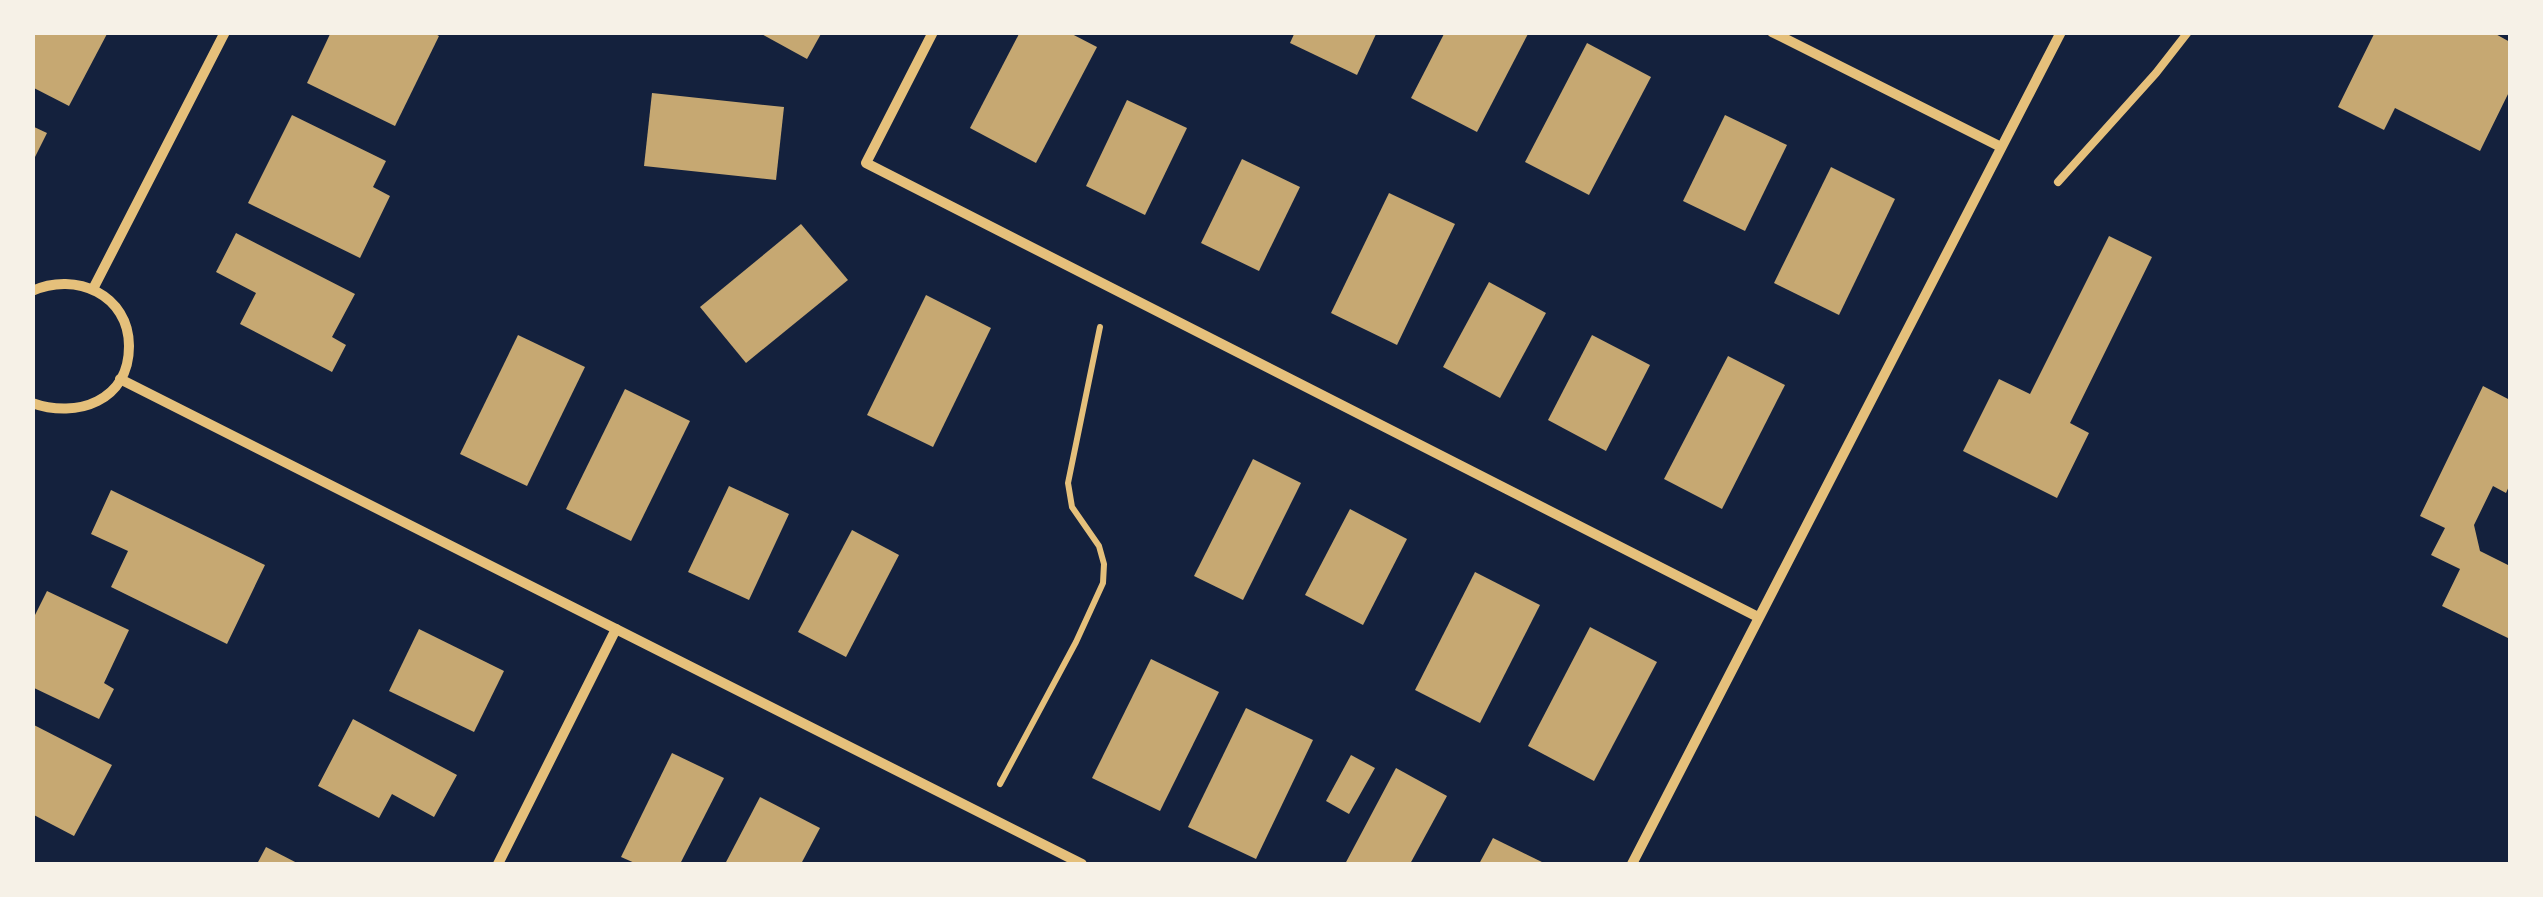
<svg xmlns="http://www.w3.org/2000/svg" width="2543" height="897" font-family="'PT Sans Narrow',sans-serif">
  <style>
    .building { fill: #c6a872 }
    .lines { fill: none; stroke-linecap: round; stroke-linejoin: round }
    .path { stroke: #e5c07b; stroke-width: 6 }
    .service { stroke: #e5c07b; stroke-width: 8 }
    .minor { stroke: #e5c07b; stroke-width: 10 }
  </style>
  <rect width="100%" height="100%" fill="#14213d"/>
  <!-- building -->
  <g class="building">
    <path d="M32 32H108L69 106 32 87Z"/>
    <path d="M331 32H432L439 36 395 126 307 83Z"/>
    <path d="M758 32H822L807 59Z"/>
    <path d="M1020 32H1068L1097 47 1036 163 970 128Z"/>
    <path d="M1295 32H1377L1357 75 1290 43Z"/>
    <path d="M1445 32H1529L1477 132 1411 98Z"/>
    <path d="M2375 32H2492L2510 42V90L2480 151 2395 108 2384 130 2338 107Z"/>
    <path d="M1587 43 1651 77 1589 195 1525 162Z"/>
    <path d="M652 93 784 107 776 180 644 166Z"/>
    <path d="M1127 100 1187 128 1145 215 1086 186Z"/>
    <path d="M292 115 386 161 373 187 390 196 360 258 248 203Z"/>
    <path d="M1725 115 1787 145 1745 231 1683 201Z"/>
    <path d="M32 126 47 133 32 163Z"/>
    <path d="M1242 159 1300 187 1259 271 1201 243Z"/>
    <path d="M1831 167 1895 199 1839 315 1774 283Z"/>
    <path d="M1389 193 1455 224 1397 345 1331 313Z"/>
    <path d="M801 224 848 280 746 363 700 307Z"/>
    <path d="M236 233 355 294 332 337 346 345 332 372 240 324 256 293 216 272Z"/>
    <path d="M2109 236 2152 257 2070 423 2089 433 2057 498 1963 451 1999 379 2030 394Z"/>
    <path d="M1489 282 1546 313 1500 398 1443 367Z"/>
    <path d="M926 295 991 328 933 447 867 415Z"/>
    <path d="M518 335 585 367 527 486 460 454Z"/>
    <path d="M1592 335 1650 365 1606 451 1548 420Z"/>
    <path d="M1728 356 1785 385 1722 509 1664 479Z"/>
    <path d="M2483 386 2510 400V484L2506 493 2493 486 2474 525 2480 551 2510 566V639L2442 606 2460 569 2431 555 2445 528 2420 516Z"/>
    <path d="M625 389 690 421 631 541 566 509Z"/>
    <path d="M1253 459 1301 483 1243 600 1194 576Z"/>
    <path d="M729 486 789 514 749 600 688 572Z"/>
    <path d="M111 490 265 565 227 644 111 587 128 551 91 534Z"/>
    <path d="M1350 509 1407 539 1363 625 1305 595Z"/>
    <path d="M852 530 899 555 846 657 798 632Z"/>
    <path d="M1475 572 1540 605 1480 723 1415 690Z"/>
    <path d="M47 591 129 630 104 683 114 689 99 719 32 687V621Z"/>
    <path d="M1590 627 1657 662 1594 781 1528 746Z"/>
    <path d="M419 629 504 671 474 732 389 691Z"/>
    <path d="M1151 659 1219 692 1160 811 1092 778Z"/>
    <path d="M1246 708 1313 740 1256 859 1188 827Z"/>
    <path d="M353 719 457 775 434 817 392 794 379 818 318 786Z"/>
    <path d="M32 724 112 765 74 836 32 814Z"/>
    <path d="M672 753 724 778 680 864H637L621 857Z"/>
    <path d="M1351 755 1375 768 1349 814 1326 801Z"/>
    <path d="M1396 768 1447 796 1410 864H1345Z"/>
    <path d="M760 797 820 828 801 864H725Z"/>
    <path d="M1493 838 1546 864H1479Z"/>
    <path d="M266 847 299 864H257Z"/>
  </g>
  <g class="lines">
    <!-- path -->
    <path class="path" d="M1000 784 1076 642 1103 583 1104 564 1099 546 1072 507 1068 483 1100 327"/>
    <!-- service -->
    <path class="service" d="M2058 182 2156 73 2188 32"/>
    <!-- minor -->
    <g class="minor">
      <path d="M933 32 866 163 1758 617"/>
      <path d="M1772 32 2001 147"/>
      <path d="M93 289 225 32"/>
      <path d="M32 291C76 271 129 295 129 346 129 401 77 419 32 403"/>
      <path d="M120 379 1082 864"/>
      <path d="M498 864 616 629"/>
      <path d="M1632 864 2061 32"/>
    </g>
  </g>
  <!-- border -->
  <rect width="2543" height="897" fill="none" stroke="#f6f1e7" stroke-width="70"/>
</svg>
